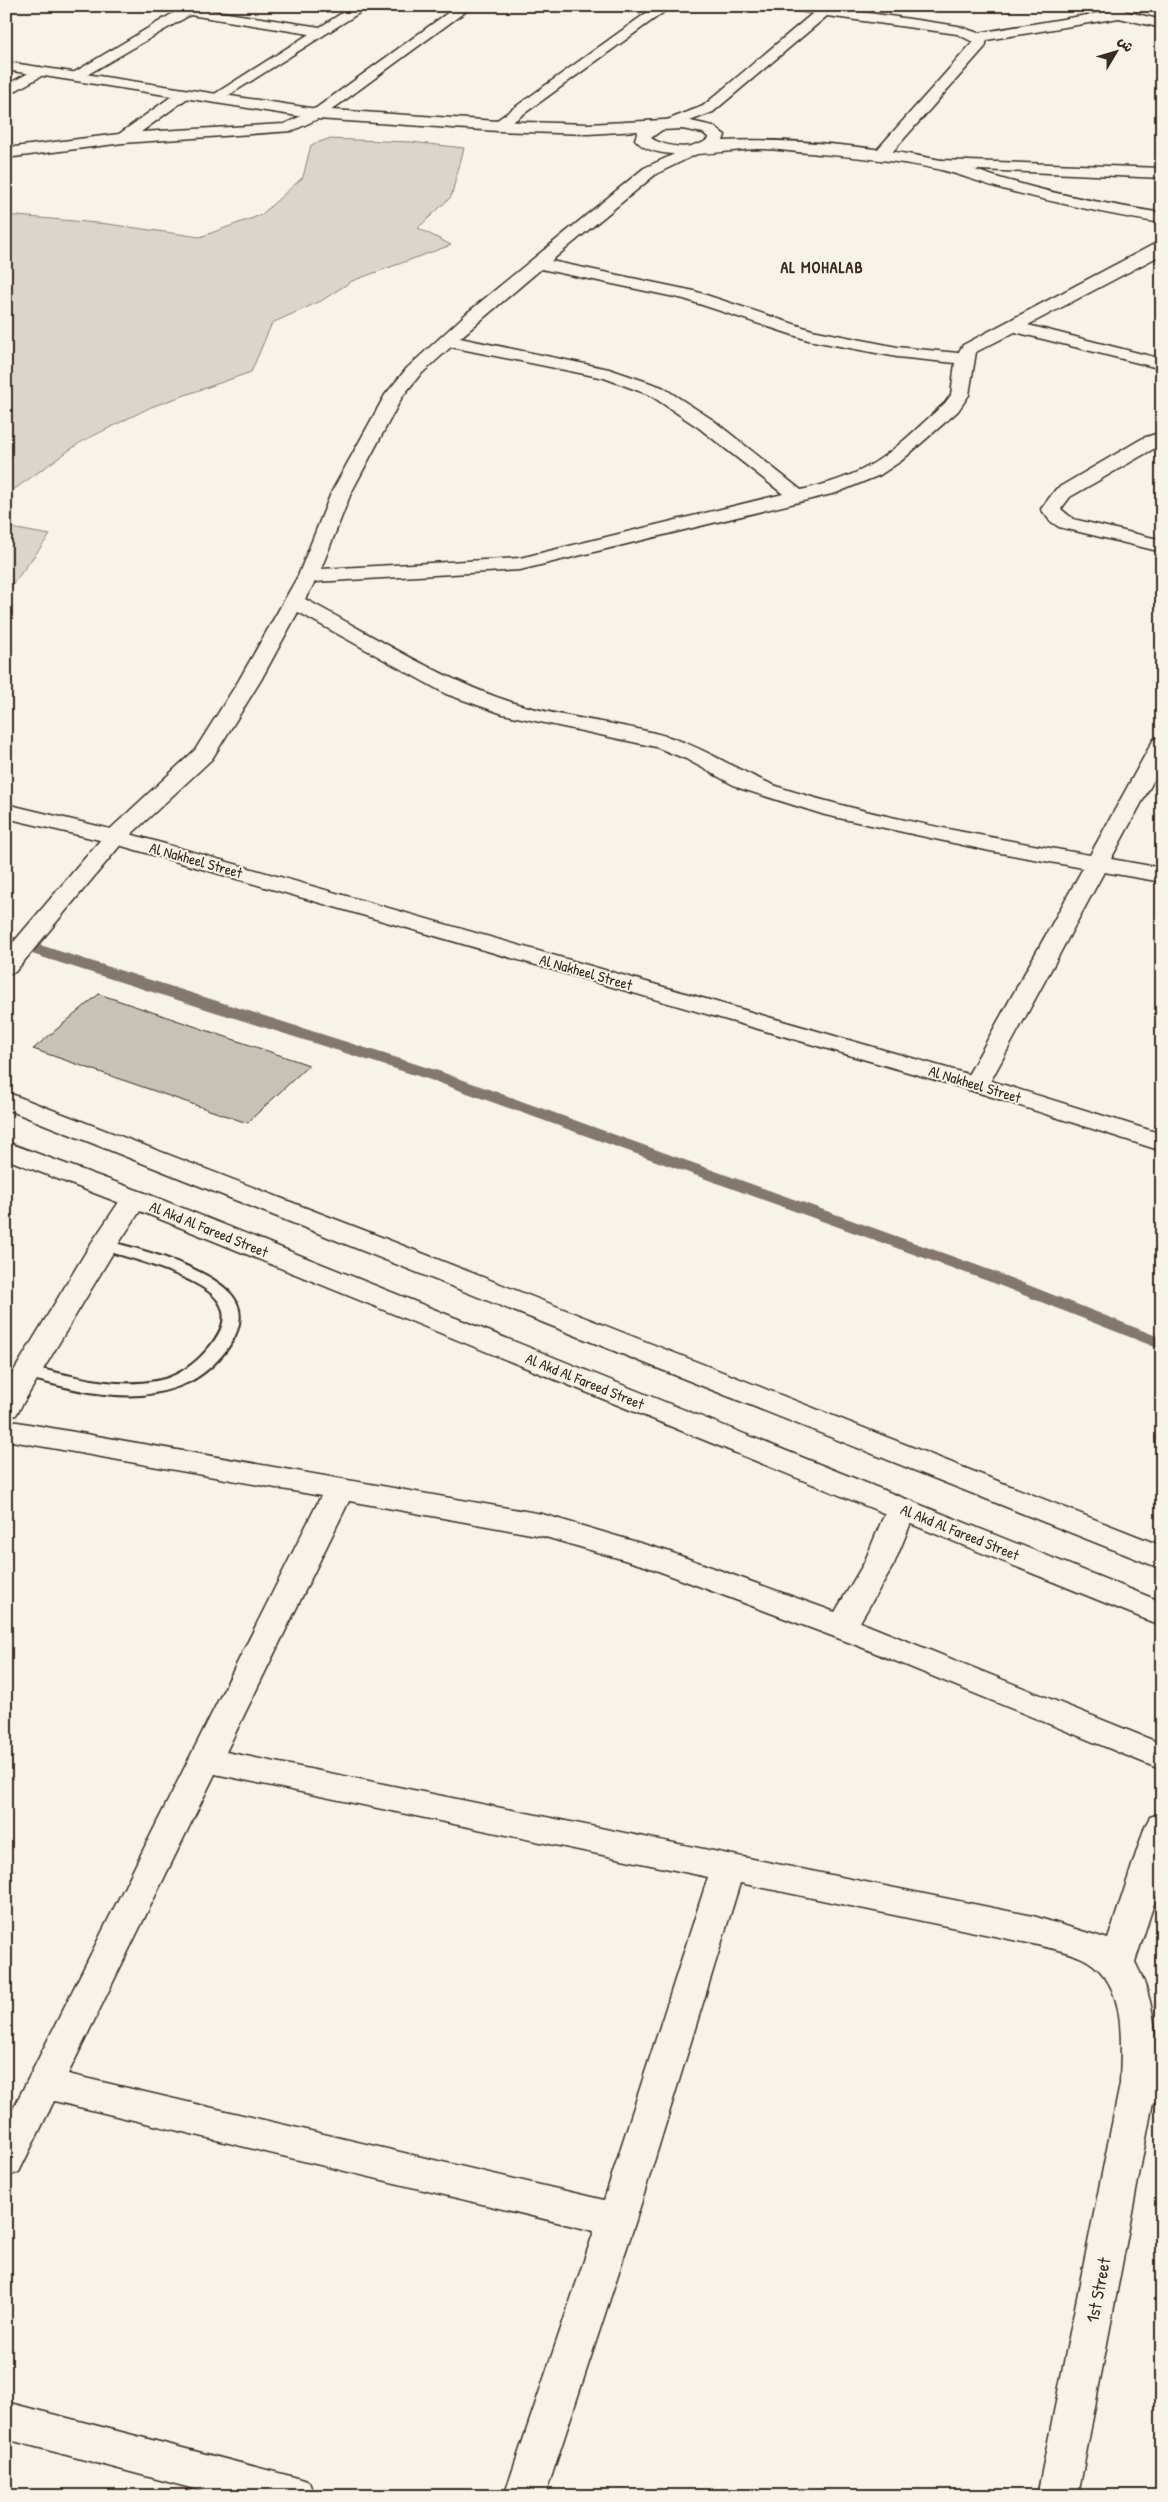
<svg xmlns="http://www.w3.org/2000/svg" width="1168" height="2502" font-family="'Patrick Hand','Playpen Sans Arabic',sans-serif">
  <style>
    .green { fill: #dbd6cb; stroke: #8b8074 }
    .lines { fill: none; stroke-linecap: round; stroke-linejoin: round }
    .stream { stroke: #84786c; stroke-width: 11 }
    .building { fill: #c8c1b6; stroke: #3b2a1e }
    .service-casing { stroke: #3b2a1e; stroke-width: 4 }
    .minor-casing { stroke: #3b2a1e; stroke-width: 3 }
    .tertiary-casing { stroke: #3b2a1e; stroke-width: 3 }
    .secondary-casing { stroke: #3b2a1e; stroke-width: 3 }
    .service { fill: #f7f3e8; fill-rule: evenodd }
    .minor { fill: #f7f3e8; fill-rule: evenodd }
    .tertiary { fill: #f7f3e8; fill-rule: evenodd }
    .secondary { fill: #f7f3e8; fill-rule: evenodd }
    .labels { text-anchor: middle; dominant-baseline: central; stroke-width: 4; stroke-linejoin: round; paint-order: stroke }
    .street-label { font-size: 15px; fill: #3b2a1e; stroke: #f7f3e8 }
    .far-district-label { font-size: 16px; font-weight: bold; letter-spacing: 1px; fill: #3b2a1e; stroke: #f7f3e8 }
    .near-street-label { font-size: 18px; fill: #3b2a1e; stroke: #f7f3e8 }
  </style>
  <rect width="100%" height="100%" fill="#f7f3e8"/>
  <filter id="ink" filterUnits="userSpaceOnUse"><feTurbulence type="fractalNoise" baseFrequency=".02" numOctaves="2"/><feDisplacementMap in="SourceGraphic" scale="10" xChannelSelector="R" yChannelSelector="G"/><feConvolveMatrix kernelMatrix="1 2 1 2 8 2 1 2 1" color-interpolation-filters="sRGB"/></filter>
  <g filter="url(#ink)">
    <!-- green -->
    <g class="green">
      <path d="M328 139 411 142 464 148 451 197 418 228 451 245 352 281 321 301 272 323 251 372 151 407 81 442 6 495V215L108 224 200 237 261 215 303 177 311 145Z"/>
      <path d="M6 527 50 535 6 593Z"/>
    </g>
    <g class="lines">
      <!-- stream -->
      <path class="stream" d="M6 940 439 1077 993 1277 1162 1344"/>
    </g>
    <!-- building -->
    <path class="building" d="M99 994 309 1065 247 1123 33 1049Z"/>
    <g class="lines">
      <!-- service casing -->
      <g class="service-casing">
        <path id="service" d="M104 1240C139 1249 204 1266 229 1292 260 1322 217 1368 189 1382 174 1389 158 1393 142 1395 102 1398 59 1386 22 1376L19 1372 22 1368 28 1366C69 1375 114 1389 156 1381 179 1377 198 1362 212 1344 221 1331 229 1318 219 1302 206 1279 124 1255 98 1249L96 1245 98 1241Z"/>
      </g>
      <!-- minor casing -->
      <g class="minor-casing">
        <g id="minor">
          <path d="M6 6H17L6 12Z"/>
          <path d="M185 6H203L201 9 320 27 353 6H370L218 102 213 101 211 98 213 95 309 34 190 15 80 79 75 80 68 76Z"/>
          <path d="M457 6H473L322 117 292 131 123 143 6 158V148L119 134 179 91 184 90 191 94 189 97 141 132 284 124 312 111Z"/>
          <path d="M656 6H672L503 129H493L490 126 493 123Z"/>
          <path d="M783 6H821L958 26 978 33 1111 11 1110 6H1124L1125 11 1162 20V28L1119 18 987 40 985 47 887 158 881 160 873 155 875 152 973 42 957 34 827 16 713 112 672 128H662L659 125 662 122 703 106 813 13 790 10Z"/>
          <path d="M40 67 47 71 45 74 6 96V85Z"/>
          <path d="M696 144 701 146 704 149 701 152 656 174 551 261 694 291 812 330 897 347 958 353 963 345 1162 240V253L1159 256 1028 325 1162 359V369L1015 332 976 352 969 395 958 411 901 461 880 475 836 493 520 570 315 582 305 599C374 636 440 679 514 703 565 719 619 722 669 737 711 750 746 777 788 790 886 820 989 837 1090 855L1151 744 1154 739 1162 737V765L1111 859 1162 868V882L1104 872 989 1084 985 1089 976 1092 967 1089 963 1084 1083 868 990 851 825 815 739 788 686 759 656 747 503 714 446 694 298 612 261 680 212 759 123 842 15 972 6 974V951L107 832 195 750 239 680 298 576 331 493 385 395 407 368 467 313 644 168ZM541 269 684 299 808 340 897 357 955 363 951 395 945 403C920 425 896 451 867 467 847 478 823 485 801 490L713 420 662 387 609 369 460 338ZM451 347 604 378 650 395 699 428 783 494 520 558 321 569 351 493 402 397 419 376Z"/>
          <path d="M941 160 1162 168V178L935 168 933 165Z"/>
          <path d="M1162 432V444L1070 497 1061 509 1073 519 1162 540V552L1059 527 1050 521 1041 509 1056 489 1143 438Z"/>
          <path d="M135 1191 145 1193 148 1199 117 1246 16 1415 6 1418V1384L90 1245 125 1193Z"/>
          <path d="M6 1420 542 1514 667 1551 835 1612 864 1563 887 1508 891 1501 902 1498 913 1501 917 1508 894 1564 860 1622 1162 1744V1770L856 1645 645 1566 542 1536 349 1501 226 1752 1033 1916 1108 1939 1145 1826 1150 1817 1162 1813V1879L1135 1962C1154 1998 1157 2033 1156 2073L1162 2074V2104L1153 2102 1078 2496H1037L1120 2084C1121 2041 1128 1980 1082 1958 1067 1951 1049 1948 1033 1944L740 1883 636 2220 545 2496H504L594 2231 54 2101 19 2172 6 2177V2123L321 1496 6 1440ZM215 1774 708 1877 604 2200 68 2074Z"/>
          <path d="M6 2402 294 2477 309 2482 314 2496H221L6 2439Z"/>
        </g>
      </g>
      <!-- tertiary casing -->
      <g class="tertiary-casing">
        <g id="tertiary">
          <path d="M6 62 317 109 498 121 588 124 682 119 713 126 725 135 723 141C793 138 872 146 941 160 966 165 989 176 1014 182 1062 196 1112 205 1162 213V223C1109 215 1057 203 1006 190 983 184 960 174 937 169 894 160 852 157 809 153 794 152 778 149 763 149 732 148 655 167 635 139L638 131 588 134 498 131 317 119 6 70ZM682 129 703 133 709 138C696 151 666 148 651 138L662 130Z"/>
          <path d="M6 804 123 832 985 1079 1162 1134V1151L967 1089 108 842 6 818Z"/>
        </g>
      </g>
      <!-- secondary casing -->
      <g class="secondary-casing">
        <g id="secondary">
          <path d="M6 1092 366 1231 1162 1546V1569L6 1109Z"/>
          <path d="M6 1142 145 1193 1162 1602V1626L125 1205 6 1159Z"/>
        </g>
      </g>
      <!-- service -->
      <use href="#service" class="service"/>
      <!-- minor -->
      <use href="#minor" class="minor"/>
      <!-- tertiary -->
      <use href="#tertiary" class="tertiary"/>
      <!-- secondary -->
      <use href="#secondary" class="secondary"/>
    </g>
  </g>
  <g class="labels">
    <!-- street labels -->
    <g class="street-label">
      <text transform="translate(196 860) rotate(16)">Al Nakheel Street</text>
      <text transform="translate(586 972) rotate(16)">Al Nakheel Street</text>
      <text transform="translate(975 1084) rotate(17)">Al Nakheel Street</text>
      <text transform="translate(209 1229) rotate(22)">Al Akd Al Fareed Street</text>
      <text transform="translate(585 1381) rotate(22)">Al Akd Al Fareed Street</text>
      <text transform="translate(960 1532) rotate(22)">Al Akd Al Fareed Street</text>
    </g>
    <!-- far-district labels -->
    <g class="far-district-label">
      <text x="822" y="267">AL MOHALAB</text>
    </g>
    <!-- near-street labels -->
    <g class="near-street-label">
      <text transform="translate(1098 2290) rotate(-79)">1st Street</text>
    </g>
  </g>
  <!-- margin -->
  <rect width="1168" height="2502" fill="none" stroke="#f7f3e8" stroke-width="25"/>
  <rect x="12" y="12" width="1143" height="2477" fill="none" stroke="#3b2a1e" stroke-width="2" filter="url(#ink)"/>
  <!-- north arrow -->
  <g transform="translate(1116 52) rotate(52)" stroke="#f7f3e8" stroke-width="4" paint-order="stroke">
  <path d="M0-4L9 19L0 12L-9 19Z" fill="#3b2a1e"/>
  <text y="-8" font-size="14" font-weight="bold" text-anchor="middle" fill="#3b2a1e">ش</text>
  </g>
</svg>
